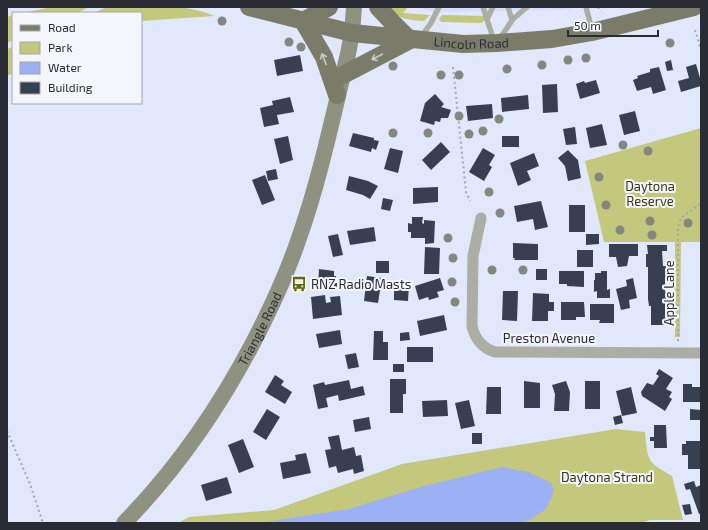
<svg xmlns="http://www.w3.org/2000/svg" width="708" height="530" font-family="'Exo 2',sans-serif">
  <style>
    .built { fill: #d5dffd }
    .green { fill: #c3c87c }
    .water { fill: #9bb0f5 }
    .building { fill: #383f51 }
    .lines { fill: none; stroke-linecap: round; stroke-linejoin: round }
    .path { stroke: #a1a6b6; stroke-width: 2; stroke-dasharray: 2 3; stroke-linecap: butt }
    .lane { stroke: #acada3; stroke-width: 5.5 }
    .street { stroke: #acada3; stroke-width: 11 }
    .secondary { stroke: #8f9181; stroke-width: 16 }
    .primary { stroke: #7a7c69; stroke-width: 18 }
    .tree { fill: #83877d }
    .oneway { stroke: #c9cbc8 }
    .labels { text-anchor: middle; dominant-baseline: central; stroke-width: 4; stroke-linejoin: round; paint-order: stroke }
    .street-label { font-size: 13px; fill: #292c35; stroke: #f4f6fb }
    .park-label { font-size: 13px; fill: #363816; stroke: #f4f6fb }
    .poi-label { font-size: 13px; fill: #292c35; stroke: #f4f6fb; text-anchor: start }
  </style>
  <rect width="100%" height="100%" fill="#e2e8fb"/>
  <!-- built -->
  <path class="built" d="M415 7H577L565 10 432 12Z"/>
  <!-- green -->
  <g class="green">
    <path d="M52 7H89L77 13H23Z"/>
    <path d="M107 7C138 7 187 2 214 16L141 21V13H93Z"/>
    <path d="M386 7H408L403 13 430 15 424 21C407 20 399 19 386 7Z"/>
    <path d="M13 15V40L7 43V17Z"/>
    <path d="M442 15 484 16V20L482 23 441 22 439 19Z"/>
    <path d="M13 47V73L7 76V49Z"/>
    <path d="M701 128V242H681L680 337H675V242H604L585 161Z"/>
    <path d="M616 429 645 432C648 461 646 461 672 476L683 520H649L643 523H178L189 517 274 510 402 464Z"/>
  </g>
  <!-- water -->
  <path class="water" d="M502 467 528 472 551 483 554 491 546 509 531 519 520 523H259L349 509 424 486Z"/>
  <!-- building -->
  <g class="building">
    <path d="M300 55 303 71 277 76 274 60Z"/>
    <path d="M671 60 673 70 667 71 665 62Z"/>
    <path d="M696 64 700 78 701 77V86L681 92 678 81 689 78 686 67Z"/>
    <path d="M659 67 666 90 653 94 651 87 637 91 633 80 638 78 637 76 650 72V69Z"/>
    <path d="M596 80 600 93 580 99 576 84 584 81 585 83Z"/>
    <path d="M557 84 558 112 543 113 542 85Z"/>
    <path d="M435 94 444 104 441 107 451 110 448 118H441L440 122 435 121 434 125 420 121 425 103Z"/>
    <path d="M528 95 529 109 502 112 501 98Z"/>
    <path d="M290 97 294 112 277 115 279 124 264 127 260 108 273 105 272 101Z"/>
    <path d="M492 104 493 118 468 121 466 106Z"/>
    <path d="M635 111 640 131 624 135 619 115Z"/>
    <path d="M602 124 607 145 590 148 586 128Z"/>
    <path d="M575 127 577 144 566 145 563 129Z"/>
    <path d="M353 133 374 138V140L379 141 376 150 372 148 371 152 349 146Z"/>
    <path d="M288 136 293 160 280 164 274 139Z"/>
    <rect x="502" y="136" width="17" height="11"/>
    <path d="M441 142 450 152 431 170 422 160Z"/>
    <path d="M390 148 403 151 398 173 384 169Z"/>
    <path d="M483 148 495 155 489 165 492 167 484 181 469 172Z"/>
    <path d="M568 150 578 160 581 178 568 181 565 166 558 158Z"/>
    <path d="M534 153 539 166 527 171 531 180 518 186 510 163Z"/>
    <path d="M276 169 278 179 268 181 266 171Z"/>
    <path d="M265 175 275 200 262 205 252 180Z"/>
    <path d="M349 176 368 181 378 186 370 199 363 195 346 190Z"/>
    <path d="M438 187V202L413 204V188Z"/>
    <path d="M383 198 393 200 390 211 381 209Z"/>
    <path d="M541 201 548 227 535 230 533 219 517 222 514 206Z"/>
    <rect x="569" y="205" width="16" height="27"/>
    <path d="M412 217H423L422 223 424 224V220L435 221 434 243 425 244V238H411V232H408V223L412 224Z"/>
    <path d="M374 227 376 241 350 245 347 231Z"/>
    <path d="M338 234 343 255 333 257 328 236Z"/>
    <path d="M586 234H599V244L586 245Z"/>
    <path d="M513 243 538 244V260H514L515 258H513Z"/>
    <path d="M609 244H638V256H629L627 266 618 267 616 257H609Z"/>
    <path d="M647 245H667V251H662L663 266H667L668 278H665V292H667V303L665 302V318H667V325H651V306H649L648 299V267H646V254H648Z"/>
    <path d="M425 247 440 248 439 274H424Z"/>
    <rect x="577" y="250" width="16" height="17"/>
    <rect x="376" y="261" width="13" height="12"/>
    <path d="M319 269 334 271V276H336V279H334L333 283H337V288L318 287Z"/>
    <rect x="536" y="269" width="11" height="11"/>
    <path d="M559 271H584V287L567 286V284H559Z"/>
    <path d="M601 271H607V290L610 289V298H597V291L594 292V280H595V273H601Z"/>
    <path d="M367 276 382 278 378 303 364 301Z"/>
    <path d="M440 278 444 290 437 292 439 297 429 300 428 297 419 300 415 286Z"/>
    <path d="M633 278 637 298 629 300 630 308 621 310 616 289 627 286 626 280Z"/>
    <path d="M394 284 409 285 408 301 394 300Z"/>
    <path d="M503 291H518L517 321 502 320Z"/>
    <path d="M533 293 549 294V302H554V311H548V321H532Z"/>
    <path d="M325 295 326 303 331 302 330 297 340 296 342 315 313 319 311 297Z"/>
    <path d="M561 302H584L585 317H576V320H561Z"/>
    <path d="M590 304H614V323H599L600 320H590Z"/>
    <path d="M444 315 447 330 420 336 417 321Z"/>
    <path d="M340 330 342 344 319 348 316 334Z"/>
    <path d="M374 331H383V342H388V360H373Z"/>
    <path d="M409 332 410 340 400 341V333Z"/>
    <rect x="407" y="347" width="26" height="15"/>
    <path d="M356 353 359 367 348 369 345 355Z"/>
    <rect x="393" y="364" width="11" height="8"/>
    <path d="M659 369 673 378 666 389 672 392 669 397 672 399 665 411 642 396 641 392 647 383 653 385 659 376 656 374Z"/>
    <path d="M275 375 284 381 281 385 292 392 285 404 265 392Z"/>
    <path d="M390 379H406V394H403V413H390Z"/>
    <path d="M349 380 351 389 363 386 365 395 339 401 338 395 326 398 328 407 318 409 313 385 324 382 325 385Z"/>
    <path d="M524 381 540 383V408H524Z"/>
    <path d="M566 381 570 392 569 411H554L555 394 552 385Z"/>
    <rect x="585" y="381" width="15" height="28"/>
    <path d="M683 384H692V387H701V402H683Z"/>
    <path d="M487 387H501V414H486Z"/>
    <path d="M631 387 637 413 622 416 616 391Z"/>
    <path d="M447 400 448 416 423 417 422 401Z"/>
    <path d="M469 400 475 426 461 429 455 403Z"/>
    <path d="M267 409 280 417 266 440 253 432Z"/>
    <path d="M690 409 701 410V420H690Z"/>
    <path d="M621 415 623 423 615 425 613 417Z"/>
    <path d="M369 417 371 429 355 432 353 420Z"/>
    <path d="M654 425H666L667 448H654V441H650V437H654Z"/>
    <rect x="472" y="433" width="10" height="11"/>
    <path d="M339 435 342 450 354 447 356 456 361 455 364 471 354 474 353 469 338 473 336 466 329 468 325 450 331 449 328 437Z"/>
    <path d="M243 439 254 467 239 473 228 445Z"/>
    <path d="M686 441H701V469H688V455H682V444H686Z"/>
    <path d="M306 453 311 473 283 479 280 463 296 460 295 455Z"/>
    <path d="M227 477 232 493 206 501 201 485Z"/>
    <path d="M694 481 696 487 701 485V514H699L690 489 686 490 684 484Z"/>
    <path d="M690 504 692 514 685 515 682 505Z"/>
  </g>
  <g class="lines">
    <!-- path -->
    <g class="path">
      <path d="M598 7 600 12"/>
      <path d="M695 30 701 49"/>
      <path d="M453 67 466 192 470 201"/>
      <path d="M678 341V227L681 218 701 203"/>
      <path d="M7 431 30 484 43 523"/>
    </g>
    <!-- lane -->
    <g class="lane">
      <path d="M483 7 494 41"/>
      <path d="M508 7 512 20"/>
      <path d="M586 7 592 30"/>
      <path d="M487 19 493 7"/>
      <path d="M421 37 431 23 439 7"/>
      <path d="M499 40 513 19 527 7"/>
    </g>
    <!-- street -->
    <path class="street" d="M481 218 473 256 472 326C475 339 482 348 495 352L701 353"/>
    <!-- secondary -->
    <path class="secondary" id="s1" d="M124 523C177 469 219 408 254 341 271 308 287 274 299 238 320 179 333 115 348 54L352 33 354 7"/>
    <!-- primary -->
    <g class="primary">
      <path id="s2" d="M249 7 352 33 463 44 497 43 552 39 592 32 694 7"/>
      <path d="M378 7 392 22 410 40"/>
      <path d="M303 21 324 57 337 95"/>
      <path d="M303 21 329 7"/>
      <path d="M343 75 410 40"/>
    </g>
  </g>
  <!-- trees -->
  <g class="tree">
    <circle cx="222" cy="21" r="4.5"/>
    <circle cx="289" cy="42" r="4.5"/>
    <circle cx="670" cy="43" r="4.5"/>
    <circle cx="301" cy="47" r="4.5"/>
    <circle cx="586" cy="58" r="4.5"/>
    <circle cx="568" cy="60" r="4.5"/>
    <circle cx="542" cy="65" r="4.5"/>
    <circle cx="393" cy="66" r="4.5"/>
    <circle cx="507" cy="69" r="4.5"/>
    <circle cx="441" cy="75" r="4.5"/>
    <circle cx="459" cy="75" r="4.5"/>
    <circle cx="459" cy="116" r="4.5"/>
    <circle cx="499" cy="119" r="4.5"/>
    <circle cx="483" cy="131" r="4.5"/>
    <circle cx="393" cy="133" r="4.5"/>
    <circle cx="428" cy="133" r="4.5"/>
    <circle cx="469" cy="134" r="4.5"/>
    <circle cx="623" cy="145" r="4.5"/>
    <circle cx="648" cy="151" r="4.5"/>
    <circle cx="599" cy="177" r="4.5"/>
    <circle cx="489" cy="192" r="4.5"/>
    <circle cx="606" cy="205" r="4.5"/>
    <circle cx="500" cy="213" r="4.5"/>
    <circle cx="650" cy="221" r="4.5"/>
    <circle cx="688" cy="223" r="4.5"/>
    <circle cx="620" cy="230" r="4.5"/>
    <circle cx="652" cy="235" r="4.5"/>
    <circle cx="448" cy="238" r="4.5"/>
    <circle cx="453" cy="258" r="4.5"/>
    <circle cx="492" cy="270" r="4.5"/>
    <circle cx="523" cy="270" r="4.5"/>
    <circle cx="452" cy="282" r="4.5"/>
    <circle cx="455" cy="302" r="4.5"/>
  </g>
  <!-- one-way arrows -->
  <defs><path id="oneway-shaft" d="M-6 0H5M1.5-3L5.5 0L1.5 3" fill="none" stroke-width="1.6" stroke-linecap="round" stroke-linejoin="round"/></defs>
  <g class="oneway">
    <use href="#oneway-shaft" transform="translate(377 57) rotate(153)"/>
    <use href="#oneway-shaft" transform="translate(324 59) rotate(-112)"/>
  </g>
  <!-- icons -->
  <defs>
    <g id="bus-bare" transform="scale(1.2)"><path d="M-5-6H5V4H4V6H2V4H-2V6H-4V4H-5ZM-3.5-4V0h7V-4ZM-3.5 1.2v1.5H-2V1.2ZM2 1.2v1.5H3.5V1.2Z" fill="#656805" stroke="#f4f6fb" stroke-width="2.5" paint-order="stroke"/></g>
  </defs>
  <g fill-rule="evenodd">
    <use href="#bus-bare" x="299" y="284"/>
  </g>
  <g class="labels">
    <!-- street labels -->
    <g class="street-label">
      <text stroke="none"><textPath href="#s2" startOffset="226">Lincoln Road</textPath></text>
      <text transform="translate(669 293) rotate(-90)">Apple Lane</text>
      <text stroke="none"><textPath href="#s1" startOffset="238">Triangle Road</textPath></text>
      <text x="549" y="338">Preston Avenue</text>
    </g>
    <!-- park labels -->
    <g class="park-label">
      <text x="650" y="186">Daytona<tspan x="650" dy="15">Reserve</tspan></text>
      <text x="607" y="477">Daytona Strand</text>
    </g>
    <!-- poi labels -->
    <g class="poi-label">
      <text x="311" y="284">RNZ Radio Masts</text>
    </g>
  </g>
  <!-- border -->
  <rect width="708" height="530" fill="none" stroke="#292c35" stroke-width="16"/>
  <!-- legend -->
  <rect x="12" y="12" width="130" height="92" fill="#f4f6fb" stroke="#a3a5ac"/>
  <rect x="20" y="25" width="20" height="6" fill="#7a7c69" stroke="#a3a5ac"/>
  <text x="48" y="32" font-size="12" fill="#292c35">Road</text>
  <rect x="20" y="42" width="20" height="12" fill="#c3c87c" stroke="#a3a5ac"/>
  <text x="48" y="52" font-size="12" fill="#292c35">Park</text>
  <rect x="20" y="62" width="20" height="12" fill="#9bb0f5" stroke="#a3a5ac"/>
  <text x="48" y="72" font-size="12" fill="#292c35">Water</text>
  <rect x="20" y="82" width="20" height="12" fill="#383f51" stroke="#a3a5ac"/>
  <text x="48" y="92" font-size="12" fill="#292c35">Building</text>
  <!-- scale -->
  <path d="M568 30v6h90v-6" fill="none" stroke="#292c35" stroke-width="2"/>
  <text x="574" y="30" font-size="12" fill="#292c35" stroke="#f4f6fb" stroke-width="3" paint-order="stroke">50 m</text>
</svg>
